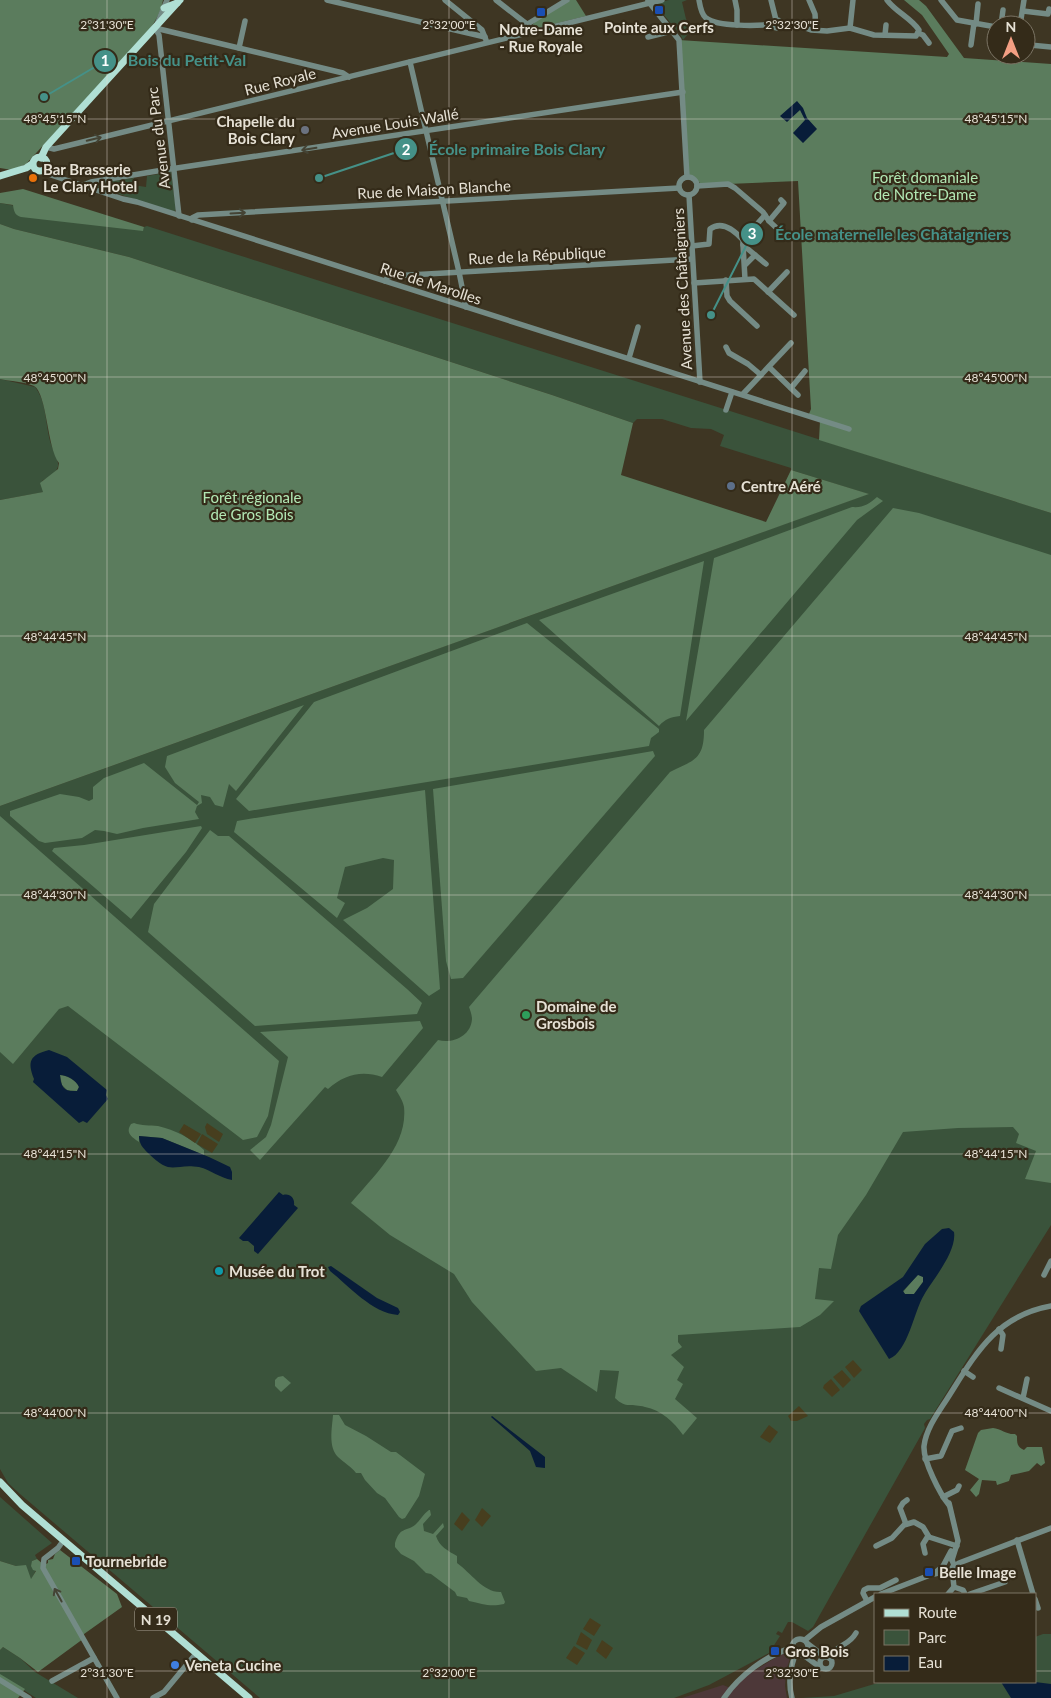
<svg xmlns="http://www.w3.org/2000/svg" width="1051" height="1698" font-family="Lato,sans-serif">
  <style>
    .commercial { fill: #4d3839 }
    .green { fill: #3a533b }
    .forest { fill: #5b7c5d }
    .sand { fill: #473e1e }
    .water { fill: #081d39; fill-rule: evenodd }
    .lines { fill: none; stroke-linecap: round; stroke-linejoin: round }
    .minor { stroke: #748b85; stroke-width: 5.5 }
    .major { stroke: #b0dfd4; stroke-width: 7 }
    .oneway { stroke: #444334 }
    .ticks { fill: none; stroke: #e6e1d5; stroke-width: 1; stroke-opacity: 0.45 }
    .transit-dot { fill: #1a4fb4; stroke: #342b19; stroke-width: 2 }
    .worship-dot { fill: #6b7280; stroke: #342b19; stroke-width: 2 }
    .food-dot { fill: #e8710a; stroke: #342b19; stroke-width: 2 }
    .service-dot { fill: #5c6f8a; stroke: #342b19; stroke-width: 2 }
    .leisure-dot { fill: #2e9e5b; stroke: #342b19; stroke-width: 2 }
    .culture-dot { fill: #0f9aa8; stroke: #342b19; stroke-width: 2 }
    .shop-dot { fill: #3f7fe0; stroke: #342b19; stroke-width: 2 }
    .labels { text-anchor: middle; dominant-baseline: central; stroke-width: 4.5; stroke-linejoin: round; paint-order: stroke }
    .shield { fill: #342b19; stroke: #b1aa9d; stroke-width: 1 }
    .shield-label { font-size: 14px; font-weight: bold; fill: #e6e1d5 }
    .poi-label { font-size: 15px; font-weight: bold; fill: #e6e1d5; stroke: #342b19; text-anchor: start }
    .street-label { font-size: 15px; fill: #e6e1d5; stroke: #342b19 }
    .park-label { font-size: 15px; fill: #b2e8b4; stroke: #342b19 }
    .ticks-label { font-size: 12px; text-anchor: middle; fill: #e6e1d5; stroke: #342b19; stroke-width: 4.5; stroke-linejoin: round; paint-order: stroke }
    .leader { fill: none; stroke: #459188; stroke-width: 2 }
    .callout-dot { fill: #459188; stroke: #342b19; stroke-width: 2 }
    .mark-label { font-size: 15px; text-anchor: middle; font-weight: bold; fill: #fff }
    .callout-label { font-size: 16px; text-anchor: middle; font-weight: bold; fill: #459188; stroke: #342b19; stroke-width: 4.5; stroke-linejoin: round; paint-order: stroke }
  </style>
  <rect width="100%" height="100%" fill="#3e3623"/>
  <!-- commercial -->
  <path class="commercial" d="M790 1651 792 1652 786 1671 785 1686 787 1698H682L723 1685 733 1689 744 1677 778 1656Z"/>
  <!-- green -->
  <g class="green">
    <path d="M669 0H687L682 2 686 19 691 27 697 24 699 26 693 28 683 40 680 34 658 8 657 3Z"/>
    <path d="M171 172 176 209 174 212 94 186 93 184 134 178 133 185 146 187 147 176Z"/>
    <path d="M0 203 143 230 144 227 147 226C448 322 750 417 1051 513V1225L930 1419 927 1420 924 1424 925 1428 813 1627 808 1631 792 1622H788L782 1633 778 1631 776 1634 780 1636 769 1653 709 1685 674 1698H260L20 1494 8 1483 0 1469V806L868 494 791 470V468L720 446 724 435 711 429 691 428 662 419H637L633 423 552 395 129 257 14 229 0 224Z"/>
    <path d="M0 379 35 387C47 402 45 425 51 444 53 450 59 460 58 466 57 473 47 478 42 481L44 492 0 500Z"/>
    <path d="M0 1497 52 1543 35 1555 37 1559 32 1561 36 1570 31 1580 16 1566 0 1561Z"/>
    <path d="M1043 1634H1051V1698H801L834 1696 881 1682H1035V1637Z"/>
    <path d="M3 1647 20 1658 35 1672 78 1698H36L0 1675V1650Z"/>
  </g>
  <!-- forest -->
  <g class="forest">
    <path d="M0 0H163C161 11 156 20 150 29L26 164 12 170 0 168Z"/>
    <path d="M570 0H576L586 16 537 28 532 26 535 21Z"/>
    <path d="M904 0H919L926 6 964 58 1051 64V513L819 440 820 421 809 414 811 409 798 181 704 185 689 177 679 40 947 57 949 54 922 15Z"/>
    <path d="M23 189 144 227 143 231 21 217C15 215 14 212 13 205L0 203V193Z"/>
    <path d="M0 224 14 229 129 257 552 395 633 423 621 475 766 522 791 470 869 494 0 806V500L43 492 40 483 58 469 59 463C47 448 47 393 34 386 26 382 9 381 0 379Z"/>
    <path d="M877 497 883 501 857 520 686 721 714 558 852 507C863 508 869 504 877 497Z"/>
    <path d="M893 508 919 513 1051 555V1183L1025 1179 1036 1151 1016 1143 1019 1134 1013 1127 958 1128 903 1132 866 1195 838 1235 831 1269 819 1268 815 1299 834 1301 820 1315 800 1327 678 1335V1342L682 1347 671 1355 684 1367 677 1380 683 1384 675 1399 697 1418 683 1435C674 1422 661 1410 645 1407 632 1403 626 1409 615 1398L619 1371 600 1370 597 1392 561 1368 536 1371 472 1302 454 1274 390 1235 351 1203C373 1176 408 1146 404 1107 403 1101 399 1095 396 1090L438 1040C453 1044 471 1036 472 1019 472 1015 470 1010 469 1007L670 772C694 760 704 760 704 730Z"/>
    <path d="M704 561 680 716C671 717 665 719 659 726L539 620Z"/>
    <path d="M527 623 659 729V732L651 738 649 746 249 811 236 799 314 702Z"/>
    <path d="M304 705 236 791 229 784 223 807 215 805 210 797 201 795 202 803 197 806 195 812 199 819 143 828 117 834 104 831 95 830 82 838 45 843 39 841 10 816V811L60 794 79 797 89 801 93 799V787L104 778 144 763 197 805 199 802 175 783 165 767 167 756Z"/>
    <path d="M653 751 655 756 463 978 451 979 446 961 433 789Z"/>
    <path d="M425 790 440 989 429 996 343 920 367 908 393 889 394 860 383 858 345 867 337 898 345 903 337 918 234 832 237 821Z"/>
    <path d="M0 816 279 1061 268 1116 257 1137 243 1140 68 1006 59 1009 13 1064 0 1052Z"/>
    <path d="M201 826 202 828 186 852 131 919 52 851 54 848 84 845Z"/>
    <path d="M210 830 218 836H229L407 989 422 1003 417 1014 255 1026 148 932 154 904Z"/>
    <path d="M420 1021 423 1028 382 1077C361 1070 344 1075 328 1089L325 1087 260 1160 250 1150 266 1137 271 1125 288 1057 260 1032Z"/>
    <path d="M60 1075C68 1076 76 1080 79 1087L77 1091 67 1090 62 1085Z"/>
    <path d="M134 1123C142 1126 149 1125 158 1126 175 1130 191 1138 204 1150V1155L162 1138 139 1136V1142C132 1137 125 1133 131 1124Z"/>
    <path d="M918 1274 923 1277V1282L914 1294H905L903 1292Z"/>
    <path d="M283 1376 291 1383 281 1392 275 1386V1380L278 1377Z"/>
    <path d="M333 1415H339L345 1425 366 1436 391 1452H396L425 1474 419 1496 405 1518 402 1519 399 1517 385 1498 377 1493 365 1480 361 1473H356C351 1466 344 1463 338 1457 328 1447 332 1428 333 1415Z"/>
    <path d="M993 1428C1001 1429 1008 1435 1015 1434L1017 1436C1017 1443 1017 1447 1024 1450L1027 1447H1042L1045 1463 1041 1466 1037 1463 1029 1471 1011 1475 1009 1481 997 1485 996 1481 982 1480 979 1494 976 1497 970 1490 979 1479 965 1470 978 1433 981 1430Z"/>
    <path d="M429 1510H430L431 1515 423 1524 424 1531 433 1534 443 1523 444 1527 436 1536C439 1546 448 1551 457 1556V1563C471 1573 484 1593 501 1592L505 1602 504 1604C490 1607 483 1604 469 1601L467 1598 457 1596 455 1592 431 1574 426 1573 414 1561 401 1554 395 1547V1543C400 1527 405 1532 415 1525 420 1521 423 1514 429 1510Z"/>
    <path d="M60 1550 117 1594 122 1607 84 1634 83 1639 38 1672 20 1658 3 1647 0 1650V1561L16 1566 26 1565 31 1579 36 1571 33 1570 31 1566 32 1561 37 1559 44 1565 48 1563V1560L53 1559 55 1554Z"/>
    <path d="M0 1674 25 1689 18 1698H0Z"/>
  </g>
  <!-- sand -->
  <g class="sand">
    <path d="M207 1123 223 1134 219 1142 207 1134 205 1127Z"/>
    <path d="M184 1124 201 1134 195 1143 179 1132Z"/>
    <path d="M202 1134 218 1144 212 1153 197 1144Z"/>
    <path d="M853 1360 862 1370 854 1378 845 1367Z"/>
    <path d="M842 1370 851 1380 843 1388 833 1377Z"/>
    <path d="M831 1379 840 1390 832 1397 823 1388 824 1385Z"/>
    <path d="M799 1406 808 1416 797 1421H791L788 1416Z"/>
    <path d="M769 1425 778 1432 770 1443 760 1437Z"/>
    <path d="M482 1508 491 1516 482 1527 475 1520Z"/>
    <path d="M462 1512 470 1520 462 1531 454 1524Z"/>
    <path d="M590 1618 601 1625 594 1636 583 1629Z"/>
    <path d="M581 1632 592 1640 587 1650 576 1644Z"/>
    <path d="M602 1640 613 1648 606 1659 596 1651Z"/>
    <path d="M574 1646 585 1653 577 1665 566 1658Z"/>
  </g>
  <!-- water -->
  <g class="water">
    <path d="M797 101 803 108 807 118 817 129 803 143 793 133 805 120 800 110 787 122 780 116Z"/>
    <path d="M49 1050 67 1057 107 1090 106 1095 108 1099 87 1123 83 1121 79 1123 33 1082 34 1079C27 1061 30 1055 49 1050ZM60 1075C67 1075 76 1080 79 1087L77 1091C64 1092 61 1087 60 1075Z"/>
    <path d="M139 1136 162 1138 209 1157 230 1167 232 1172V1180C220 1178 211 1170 199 1167 173 1163 172 1177 148 1153 143 1148 139 1144 139 1136Z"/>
    <path d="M279 1192 283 1195C290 1193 295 1198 294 1205L298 1208 258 1254 254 1251V1246L248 1241H243L239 1238Z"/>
    <path d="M949 1228 954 1232C957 1252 933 1279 924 1295 914 1311 908 1352 889 1359L859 1311 861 1306 903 1277 925 1244 942 1229ZM918 1275 923 1277V1282L914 1294H905L903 1291Z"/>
    <path d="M331 1266 377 1298 398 1308 400 1312 398 1315C372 1313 349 1286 330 1271L328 1267Z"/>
    <path d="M492 1416 545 1457V1468L536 1467 530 1451 491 1417Z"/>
    <path d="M1001 1682H1035L1051 1684V1698H1011Z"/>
  </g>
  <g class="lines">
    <!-- minor -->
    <g class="minor">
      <path d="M327 0 485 37"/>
      <path d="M445 0 482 30 486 40"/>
      <path d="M496 0 528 25 530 32"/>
      <path d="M699 0C700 6 701 14 706 18 718 27 758 26 773 24"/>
      <path d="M735 0 737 10V25"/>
      <path d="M771 0 776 20"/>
      <path d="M809 0 815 14 816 30"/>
      <path d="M941 0 957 20 996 27"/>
      <path d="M648 1 679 40 687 177"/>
      <path d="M1023 11 1048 14 1049 9"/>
      <circle cx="777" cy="24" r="4"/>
      <path d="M158 22 167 0"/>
      <path d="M781 23H791L811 30 827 31 850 28 874 35 916 36 919 30C911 18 896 12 887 0"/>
      <path d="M976 24 978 4"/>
      <path d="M1001 25 1003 10"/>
      <path d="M1017 25 1021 19 1024 0"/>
      <path d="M155 28 343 73 349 77"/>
      <path d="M155 28 159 35 179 216"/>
      <path d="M850 28 853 0"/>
      <path d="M527 33 525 30 526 25 567 0"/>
      <path d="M918 33 923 35 929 43"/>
      <path d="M885 35 886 25"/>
      <path d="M648 37 672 31"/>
      <path d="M1026 37 1030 45 1051 47"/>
      <path d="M971 45 974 23"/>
      <path d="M994 45 996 29"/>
      <path d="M239 48 245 21"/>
      <path d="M410 62 459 272 466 307"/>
      <path d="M46 147 54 149 662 0"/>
      <path d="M43 170 48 174 123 199 137 202 849 429"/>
      <circle cx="688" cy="186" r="9"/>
      <path d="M83 185 91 182 157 171 683 92"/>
      <path d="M697 186 728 184 735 188 763 212 769 221 784 235 790 236"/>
      <path d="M689 195 700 382"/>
      <path d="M192 220V218L198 215 679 188"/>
      <path d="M769 221 784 203 781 200"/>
      <path d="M743 240 765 215"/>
      <path d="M743 245 745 279"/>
      <path d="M692 246 709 244 710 229C722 220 735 231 743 240V245L766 264"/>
      <path d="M745 265 755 255"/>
      <path d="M726 280 727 296 730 301 757 326"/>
      <path d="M385 281 388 277 392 276 692 259"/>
      <path d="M694 283 754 279 794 315"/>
      <path d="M768 292 787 272"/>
      <path d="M726 347 729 353 748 364 761 375"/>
      <path d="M629 358 638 327"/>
      <path d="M769 367 798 395"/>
      <path d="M791 388 805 371"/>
      <path d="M743 394 791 343"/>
      <path d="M726 410 732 392"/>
      <path d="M1044 1275 1051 1261"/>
      <path d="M999 1329 1003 1335 1001 1349"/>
      <path d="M964 1371 973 1377"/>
      <path d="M999 1388 1051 1411"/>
      <path d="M1023 1398 1027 1379"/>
      <path d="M925 1459 941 1456 952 1431 961 1428"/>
      <path d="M943 1497 957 1490 959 1486"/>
      <path d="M949 1503 958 1541 952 1560"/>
      <path d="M949 1505C940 1494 923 1461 924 1446 926 1429 938 1413 947 1399 975 1355 995 1316 1051 1306"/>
      <path d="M906 1524 900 1508 903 1503 907 1500"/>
      <path d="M1017 1540 1033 1594"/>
      <path d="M63 1541 58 1548 44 1559 43 1568 117 1698"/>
      <path d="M876 1546 892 1538 904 1525 914 1522 923 1527 929 1537 957 1546"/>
      <path d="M925 1553 923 1544 928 1536"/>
      <path d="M954 1567 959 1563 1051 1528"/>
      <path d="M937 1571 943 1566 951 1551"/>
      <path d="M954 1587 963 1590 965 1594"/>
      <path d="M881 1594 930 1575 951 1570 954 1565 952 1560"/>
      <path d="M948 1594 954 1587 952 1569"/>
      <path d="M970 1594 1005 1582"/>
      <path d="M1035 1599 1038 1608"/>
      <path d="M867 1601 863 1593 864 1590 868 1588H880L896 1580"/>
      <circle cx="800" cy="1647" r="8"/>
      <path d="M805 1640 821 1627 875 1597"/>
      <path d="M808 1644 825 1657"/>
      <path d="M802 1654 821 1668"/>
      <circle cx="826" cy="1663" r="6"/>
      <path d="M829 1658C839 1642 848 1647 856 1633"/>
      <path d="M0 1680 29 1698"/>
      <path d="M52 1681 94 1658"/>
      <path d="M153 1698 164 1692 194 1656"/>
      <path d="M724 1698C739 1676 766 1655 792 1648"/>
      <path d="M792 1698C788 1684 790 1667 796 1653"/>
    </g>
    <!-- major -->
    <g class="major">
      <path d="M164 8 177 3"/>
      <circle cx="40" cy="164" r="7"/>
      <path d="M41 158 46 147 180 0"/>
      <path d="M0 176 26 168 32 164"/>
      <path d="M0 1482 22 1505 249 1698"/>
    </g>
  </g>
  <!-- one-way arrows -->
  <defs><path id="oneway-shaft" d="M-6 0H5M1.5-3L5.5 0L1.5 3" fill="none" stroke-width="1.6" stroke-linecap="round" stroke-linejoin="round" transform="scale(1.25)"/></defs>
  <g class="oneway">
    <use href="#oneway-shaft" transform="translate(94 139) rotate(-14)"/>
    <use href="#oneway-shaft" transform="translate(309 149) rotate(171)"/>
    <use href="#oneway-shaft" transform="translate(238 213) rotate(-3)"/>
    <use href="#oneway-shaft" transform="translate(58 1595) rotate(-119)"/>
  </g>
  <!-- ticks -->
  <path class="ticks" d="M107 0V1698M449 0V1698M792 0V1698M0 119H1051M0 377H1051M0 636H1051M0 895H1051M0 1154H1051M0 1413H1051M0 1671H875M1035 1671H1051"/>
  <!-- markers -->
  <g class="transit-dot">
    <rect x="654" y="5" width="10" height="10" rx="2.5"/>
    <rect x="536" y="7" width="10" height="10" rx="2.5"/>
    <rect x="71" y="1556" width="10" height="10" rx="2.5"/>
    <rect x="924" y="1567" width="10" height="10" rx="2.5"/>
    <rect x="770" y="1646" width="10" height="10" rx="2.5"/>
  </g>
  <circle class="worship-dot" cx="305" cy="130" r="5"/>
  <circle class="food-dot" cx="33" cy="178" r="5"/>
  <circle class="service-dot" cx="731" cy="486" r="5"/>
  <circle class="leisure-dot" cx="526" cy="1015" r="5"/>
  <circle class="culture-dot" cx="219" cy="1271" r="5"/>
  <circle class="shop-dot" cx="175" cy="1665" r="5"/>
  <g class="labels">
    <!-- shield labels -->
    <rect class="shield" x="135" y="1607.5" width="42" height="23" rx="4"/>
    <g class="shield-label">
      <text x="156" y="1619">N 19</text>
    </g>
    <!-- poi labels -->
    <g class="poi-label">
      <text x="659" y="27" text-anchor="middle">Pointe aux Cerfs</text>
      <text x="541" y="29" text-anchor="middle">Notre-Dame<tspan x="541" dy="17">- Rue Royale</tspan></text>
      <text x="295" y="121" text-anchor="end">Chapelle du<tspan x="295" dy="17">Bois Clary</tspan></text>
      <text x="43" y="169">Bar Brasserie<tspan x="43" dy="17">Le Clary Hotel</tspan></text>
      <text x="741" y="486">Centre Aéré</text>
      <text x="536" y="1006">Domaine de<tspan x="536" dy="17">Grosbois</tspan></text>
      <text x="229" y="1271">Musée du Trot</text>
      <text x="86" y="1561">Tournebride</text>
      <text x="939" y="1572">Belle Image</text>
      <text x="785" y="1651">Gros Bois</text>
      <text x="185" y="1665">Veneta Cucine</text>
    </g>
    <!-- street labels -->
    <g class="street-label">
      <text transform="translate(280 81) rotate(-14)">Rue Royale</text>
      <text transform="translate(395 123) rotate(-9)">Avenue Louis Wallé</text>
      <text transform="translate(158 138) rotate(-97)">Avenue du Parc</text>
      <text transform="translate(434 189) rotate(-3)">Rue de Maison Blanche</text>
      <text transform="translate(537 255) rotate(-3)">Rue de la République</text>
      <text transform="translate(431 283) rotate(18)">Rue de Marolles</text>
      <text transform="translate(682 289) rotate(-93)">Avenue des Châtaigniers</text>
    </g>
    <!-- park labels -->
    <g class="park-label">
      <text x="925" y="177">Forêt domaniale<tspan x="925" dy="17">de Notre-Dame</tspan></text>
      <text x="252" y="497">Forêt régionale<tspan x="252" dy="17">de Gros Bois</tspan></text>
    </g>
  </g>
  <g class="ticks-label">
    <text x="107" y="29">2°31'30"E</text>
    <text x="449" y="29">2°32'00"E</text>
    <text x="792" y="29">2°32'30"E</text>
    <text x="55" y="123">48°45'15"N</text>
    <text x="996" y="123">48°45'15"N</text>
    <text x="55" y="382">48°45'00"N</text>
    <text x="996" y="382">48°45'00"N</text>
    <text x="55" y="641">48°44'45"N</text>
    <text x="996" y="641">48°44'45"N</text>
    <text x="55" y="899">48°44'30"N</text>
    <text x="996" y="899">48°44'30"N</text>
    <text x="55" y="1158">48°44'15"N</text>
    <text x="996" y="1158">48°44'15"N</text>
    <text x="55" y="1417">48°44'00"N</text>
    <text x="996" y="1417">48°44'00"N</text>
    <text x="107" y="1677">2°31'30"E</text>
    <text x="449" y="1677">2°32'00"E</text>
    <text x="792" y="1677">2°32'30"E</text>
  </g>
  <!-- callouts -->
  <path class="leader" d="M44 97L105 61M319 178L406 149M711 315L752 234"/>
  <g class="callout-dot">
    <circle cx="44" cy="97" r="5"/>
    <circle cx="319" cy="178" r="5"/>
    <circle cx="711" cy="315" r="5"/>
    <circle cx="105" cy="61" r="12"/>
    <circle cx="406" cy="149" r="12"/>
    <circle cx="752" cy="234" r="12"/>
  </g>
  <g class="mark-label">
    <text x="105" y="66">1</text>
    <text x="406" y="155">2</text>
    <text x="752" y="239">3</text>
  </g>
  <g class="callout-label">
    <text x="187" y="66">Bois du Petit-Val</text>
    <text x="517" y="155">École primaire Bois Clary</text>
    <text x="892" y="240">École maternelle les Châtaigniers</text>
  </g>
  <!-- legend -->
  <rect x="874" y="1593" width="162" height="90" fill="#342b19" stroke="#7b7464"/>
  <rect x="884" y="1609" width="25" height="8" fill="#b0dfd4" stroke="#7b7464"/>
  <text x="918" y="1618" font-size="15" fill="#e6e1d5">Route</text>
  <rect x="884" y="1630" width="25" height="15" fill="#3a533b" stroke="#7b7464"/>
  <text x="918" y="1643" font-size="15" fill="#e6e1d5">Parc</text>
  <rect x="884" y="1656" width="25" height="15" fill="#081d39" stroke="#7b7464"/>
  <text x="918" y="1668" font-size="15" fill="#e6e1d5">Eau</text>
  <!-- north arrow -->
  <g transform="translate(1011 40)"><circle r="24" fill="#342b19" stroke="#7b7464"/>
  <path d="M0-4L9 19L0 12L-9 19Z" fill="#f39f83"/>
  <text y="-8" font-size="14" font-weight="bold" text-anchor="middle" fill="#e6e1d5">N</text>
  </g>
</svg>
